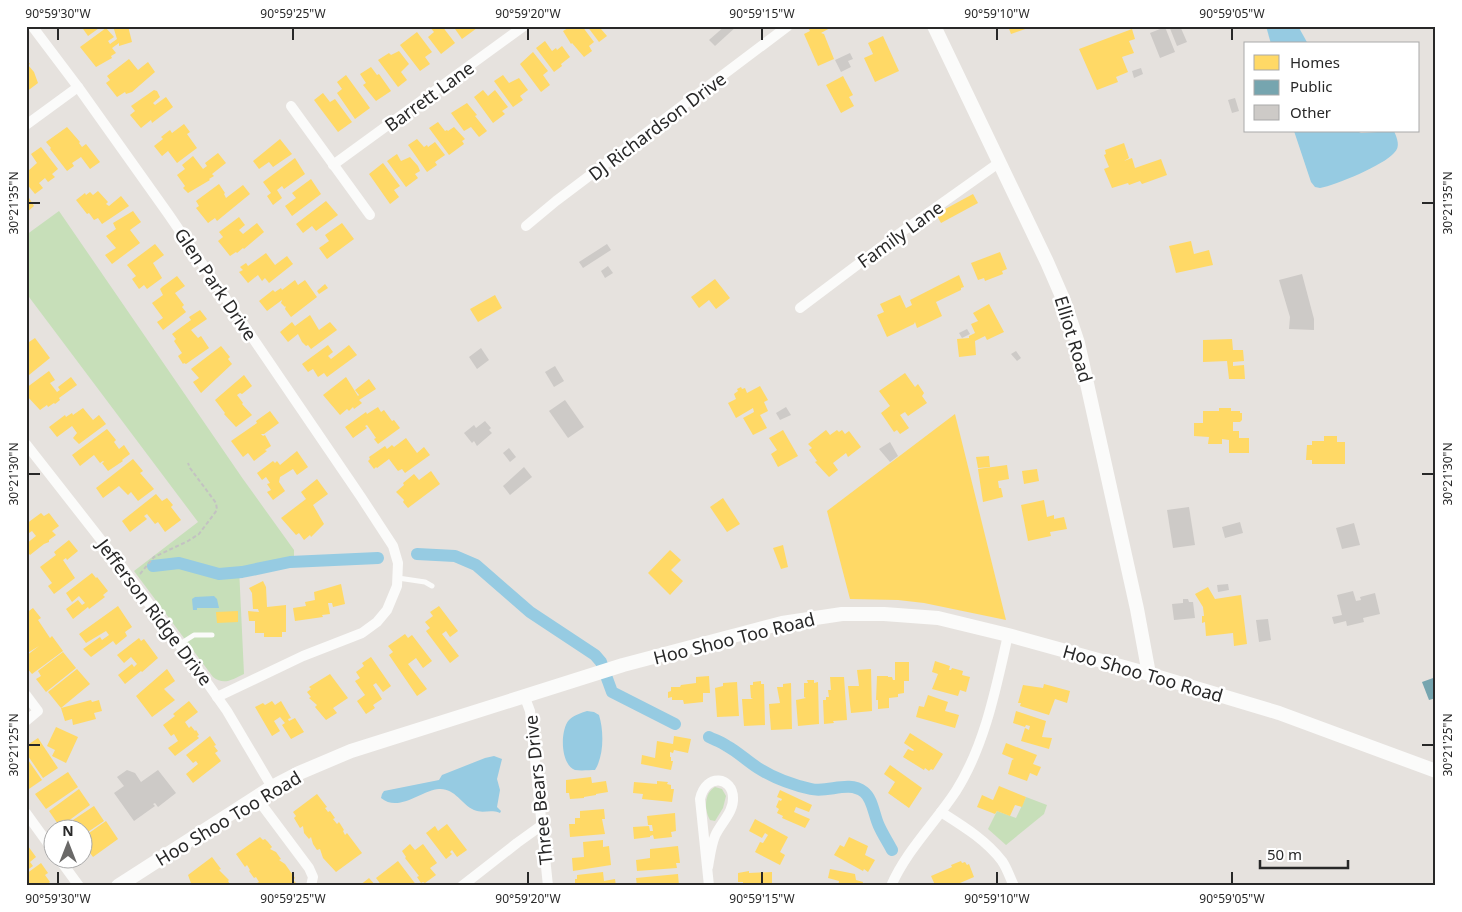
<svg xmlns="http://www.w3.org/2000/svg" width="1462" height="912" font-family="'Noto Sans',sans-serif">
  <style>
    .green { fill: #c7dfb9 }
    .water { fill: #96cbe2 }
    .homes { fill: #ffd966 }
    .public { fill: #76a5af }
    .lines { fill: none; stroke-linecap: round; stroke-linejoin: round }
    .canal { stroke: #96cbe2; stroke-width: 12 }
    .building { fill: #cdcac7 }
    .path { stroke: #c3c2c2; stroke-width: 2; stroke-dasharray: 4 2.5; stroke-linecap: butt }
    .lane { stroke: #fbfbfa; stroke-width: 5 }
    .street { stroke: #fbfbfa; stroke-width: 10 }
    .secondary { stroke: #fbfbfa; stroke-width: 14 }
    .ticks { fill: none; stroke: #282828; stroke-width: 2 }
    .labels { text-anchor: middle; dominant-baseline: central; stroke-width: 5; stroke-linejoin: round; paint-order: stroke }
    .street-label { font-size: 18px; fill: #282828; stroke: #fff }
    .neatline { fill: none; stroke: #282828; stroke-width: 2 }
    .ticks-label { font-size: 12px; text-anchor: middle; fill: #282828 }
  </style>
  <rect width="100%" height="100%" fill="#e6e2de"/>
  <!-- green -->
  <g class="green">
    <path d="M59 211 243 479 294 550V557L239 568 244 674C233 679 224 686 213 677L134 571 198 522 26 293V235Z"/>
    <path d="M715 787 722 789 726 796 723 808 715 821 710 820C704 810 704 793 715 787Z"/>
    <path d="M1026 797 1047 805 1044 814 1006 845 988 829 997 811 1016 818Z"/>
  </g>
  <!-- water -->
  <g class="water">
    <path d="M1266 26H1298L1308 44H1271Z"/>
    <path d="M1294 131H1357L1361 133 1394 131C1397 138 1401 147 1394 153 1384 165 1336 185 1320 188L1315 187 1311 182Z"/>
    <path d="M214 596 217 599 219 608H197V610H193L192 599 195 597Z"/>
    <path d="M587 711 594 712 599 715C604 731 604 756 595 770 590 770 581 771 575 770 560 764 560 730 569 720 574 715 581 713 587 711Z"/>
    <path d="M494 756 502 759 497 779 500 790 497 807 501 811 500 813C490 809 483 814 474 810 461 804 455 788 439 789 422 790 399 813 381 798L382 794 384 791 439 780 442 775 485 758Z"/>
  </g>
  <!-- homes -->
  <g class="homes">
    <path d="M81 26H102L88 36Z"/>
    <path d="M113 26H128L132 42 119 46V43L112 48 116 53 111 56 112 58 96 67 80 47 106 28 114 37 108 41 110 44 117 39Z"/>
    <path d="M429 26H442L455 43 441 54 428 37 434 32Z"/>
    <path d="M453 26H476L477 28 462 39Z"/>
    <path d="M566 26H582L594 42 589 46 592 51 584 57 572 43 571 44 563 31 568 28Z"/>
    <path d="M587 26H604L601 29 607 36 599 42Z"/>
    <path d="M807 26H830V28L821 33 824 34 834 59 818 66 804 34 810 31Z"/>
    <path d="M1008 26H1031V27L1011 34Z"/>
    <path d="M1132 29 1135 39 1129 41 1134 53 1122 57 1128 72 1116 77 1118 82 1097 90 1079 49Z"/>
    <path d="M417 32 432 52 425 57 430 64 420 71 400 45Z"/>
    <path d="M883 36 899 71 875 82 864 58 873 54 868 43Z"/>
    <path d="M545 41 552 51 556 48 557 50 562 46 570 57 561 64 562 66 554 72 536 48Z"/>
    <path d="M399 51 409 64 401 72 407 80 398 87 378 60 389 53 391 55Z"/>
    <path d="M533 52 548 71 543 75 550 85 541 92 520 64Z"/>
    <path d="M26 59 30 64 28 65 34 72 38 83 26 92Z"/>
    <path d="M129 59 138 70 148 62 155 72 132 92 126 94 125 92 117 97 106 83 110 80 107 76Z"/>
    <path d="M371 67 377 75 379 74 391 91 376 101 363 85 366 83 360 74Z"/>
    <path d="M346 75 370 108 355 119 337 93 342 89 337 82Z"/>
    <path d="M503 75 509 83 519 78 528 90 520 96 523 100 513 107 494 81Z"/>
    <path d="M843 76 853 95 849 97 854 106 841 113 826 85Z"/>
    <path d="M154 90 157 91 160 97 153 103 155 105 166 97 173 107 152 123 151 120 141 128 130 115 135 111 131 106Z"/>
    <path d="M483 90 488 96 495 90 508 107 502 111 505 114 493 123 474 97Z"/>
    <path d="M323 93 330 102 335 99 352 122 338 132 314 100Z"/>
    <path d="M467 103 477 115 475 116 487 131 479 137 471 127 464 131 451 113Z"/>
    <path d="M438 122 445 131 447 130 448 131 454 127 465 139 462 141 464 144 449 155 429 128Z"/>
    <path d="M184 124 190 132 187 134 197 148 177 163 168 151 162 156 154 146 163 139 161 137 170 130 172 133Z"/>
    <path d="M67 127 80 142 79 143 82 147 86 144 100 162 90 169 81 157 72 163 74 166 67 171 50 149 51 148 46 142Z"/>
    <path d="M280 139 292 154 273 167 269 162 259 169 253 161Z"/>
    <path d="M417 139 424 147 427 145 428 147 435 142 445 155 435 162 437 165 427 172 408 145Z"/>
    <path d="M1124 143 1129 158 1124 161 1132 158 1135 168 1161 159 1167 175 1142 184 1140 181 1129 185 1128 183 1112 188 1104 169 1109 167 1104 155 1106 154 1105 150Z"/>
    <path d="M41 147 58 169 52 174 55 177 48 182 45 178 39 183 43 188 35 194 26 183V169L28 171 37 163 31 154Z"/>
    <path d="M218 153 226 163 212 174 214 176 209 179 210 180 188 193 183 188 185 186 177 175 185 169 182 165 193 156 203 169 207 166 205 163Z"/>
    <path d="M397 154 401 161 410 157 418 166 420 171 415 174 418 178 406 187 387 161Z"/>
    <path d="M295 158 305 174 284 189 282 186 277 190 282 198 273 205 267 196 271 193 263 182Z"/>
    <path d="M383 163 400 186 394 190 399 197 390 204 369 174Z"/>
    <path d="M311 179 321 194 292 216 285 206 296 198 292 193Z"/>
    <path d="M219 184 225 193 224 194 226 198 243 185 250 194 217 221 215 218 208 223 196 208 199 206 196 201Z"/>
    <path d="M98 191 108 202 106 204 109 206 121 196 129 206 102 224 98 218 94 220 89 213 87 214 76 200 85 193 86 195 90 192 93 195Z"/>
    <path d="M26 193 34 206 26 213Z"/>
    <path d="M973 194 978 203 941 223 936 214Z"/>
    <path d="M326 201 338 215 316 231 312 226 303 233 296 224Z"/>
    <path d="M133 211 141 222 130 230 140 243 112 264 105 255 116 248 106 236 116 229 113 223Z"/>
    <path d="M239 217 245 225 239 230 243 234 257 223 264 232 244 249 243 248 237 253 236 252 230 256 218 241 223 237 219 232Z"/>
    <path d="M342 223 354 239 327 259 319 248 329 241 325 235Z"/>
    <path d="M1191 241 1194 254 1209 250 1213 265 1176 273 1169 246Z"/>
    <path d="M155 244 164 255 153 263 162 278 147 289 144 285 139 289 132 279 136 276 127 265Z"/>
    <path d="M1000 252 1007 269 1002 271 1003 274 985 281 984 278 978 280 971 263Z"/>
    <path d="M266 253 275 265 287 256 293 264 269 283 265 278 262 281 258 275 248 283 239 272 243 270 240 267 246 263 248 266Z"/>
    <path d="M959 275 964 287 961 288V290L936 302 942 316 917 328 915 322 914 324 887 337 877 315 884 312 880 304 900 295 906 308 912 305 910 300Z"/>
    <path d="M177 276 185 286 175 293 184 305 182 307 186 312 163 330 157 322 163 318 152 303 163 295 160 289 162 287Z"/>
    <path d="M715 279 730 298 716 309 709 300 699 308 691 297Z"/>
    <path d="M295 280 298 285 305 280 317 297 291 317 285 309 286 306 285 307 281 303 282 300 267 311 259 301 273 290 275 292 281 288 282 290Z"/>
    <path d="M325 284 328 288 319 294 317 291Z"/>
    <path d="M495 295 502 308 478 322 470 309Z"/>
    <path d="M989 304 1004 332 987 340 985 336 975 341 976 355 959 357 957 339 969 338V336L975 333 971 324 978 321 973 313Z"/>
    <path d="M200 310 207 319 191 330 198 338 201 336 209 348 186 364 184 363 183 364 178 356 182 353 174 341 176 339 172 334 191 320 189 317Z"/>
    <path d="M310 315 319 330 330 322 337 330 311 349 308 345 306 346 302 342 298 334 288 342 280 332 292 322 295 326Z"/>
    <path d="M35 338 50 358 29 375 26 372V344Z"/>
    <path d="M1232 339 1233 350H1243L1244 361 1233 362V366L1244 365 1245 379H1229L1227 361 1203 362V340Z"/>
    <path d="M328 345 333 352 328 356 331 359 349 345 357 355 327 377 324 373 318 377 313 369 308 372 302 364Z"/>
    <path d="M221 346 230 357 228 359 232 364 201 393 193 382 199 378 191 369Z"/>
    <path d="M49 371 55 380 50 383 57 392 60 390 58 387 71 377 77 385 59 398 60 400 55 404 54 403 48 407 47 405 40 410 26 395V388Z"/>
    <path d="M905 373 915 387 918 384 924 393 922 396 927 403 908 416 905 412 900 415 909 428 900 434 897 430 894 432 881 413 890 406 879 391Z"/>
    <path d="M244 375 252 386 242 394 240 393 237 395 243 403 242 404 252 415 236 427 224 414 225 413 215 400Z"/>
    <path d="M346 377 358 396 359 395 355 390 369 379 376 389 359 400 362 403 354 409 353 407 349 411 347 409 340 415 323 395Z"/>
    <path d="M760 386 768 400 764 402 768 411 760 415 767 428 753 435 743 418 754 412 753 408 736 418 728 403 736 399 734 394 738 391 737 389 741 387 742 389 745 388 747 393Z"/>
    <path d="M378 407 381 412 384 410 392 421 394 420 400 428 378 444 374 439 376 438 367 425 365 426 367 428 353 438 345 427 366 412 367 414Z"/>
    <path d="M83 408 93 420 99 415 106 424 79 444 73 438 77 433 72 426 57 437 49 427 65 415 66 417 72 413 73 415Z"/>
    <path d="M1219 408H1231V411H1240V413H1242V420L1240 422H1233V431H1239V438H1249V453H1229V440L1222 439V444H1208L1209 437 1194 436V423H1203V411H1219Z"/>
    <path d="M270 411 279 423 264 434H261L263 436 265 435 271 446 265 450 267 451 254 461 248 453 243 457 231 441 257 423 256 421Z"/>
    <path d="M955 414 1006 620 924 603 898 600 850 599 827 511Z"/>
    <path d="M107 429 116 440 114 442 119 449 124 445 130 454 122 460 123 461 108 471 102 463 104 462 103 461 100 463 94 455 80 466 72 455Z"/>
    <path d="M783 430 798 456 778 467 771 454 777 450 769 438Z"/>
    <path d="M826 430 830 435 837 430 839 432 842 430 845 434 849 431 861 447 848 457 846 453 833 463 838 470 829 477 815 462 817 461 809 450 812 448 808 444Z"/>
    <path d="M1324 436H1337V442H1345V464H1312V460H1306L1307 445H1312V441H1324Z"/>
    <path d="M406 438 417 453 424 447 430 455 405 473 402 469 398 471 389 459 377 468 376 467 374 469 368 461 370 459 369 457 385 446 387 449 392 445 394 447Z"/>
    <path d="M297 451 308 467 297 475 293 469 280 477 279 482 285 491 273 500 267 492 271 490 267 484 270 483 266 477 262 480 257 473 273 461 275 463 277 461 280 465Z"/>
    <path d="M989 456 990 467 978 468 976 457Z"/>
    <path d="M133 459 143 471 140 473 154 489 138 501 131 492 128 495 119 486 103 498 96 488Z"/>
    <path d="M1007 465 1009 479 998 481 999 488H1001L1003 497 983 502 978 469Z"/>
    <path d="M1037 469 1039 481 1024 484 1022 471Z"/>
    <path d="M431 471 440 484 408 508 403 502 404 500 396 492 404 485 403 483 414 474 419 480Z"/>
    <path d="M317 479 328 494 313 505 324 524 311 537 310 535 304 540 299 533 296 535 281 518 306 499 301 492Z"/>
    <path d="M156 494 162 501 167 498 173 505 171 507 181 520 165 532 158 522 155 524 147 514 144 516 147 519 130 532 122 521Z"/>
    <path d="M723 498 740 524 727 532 710 507Z"/>
    <path d="M1044 500 1047 517 1054 515V519L1064 517 1067 529 1050 532 1051 536 1028 541 1021 505Z"/>
    <path d="M41 513 44 516 49 513 59 526 52 531 56 535 49 540V542L44 544 30 555 26 550V544L36 536 32 531 26 535V524Z"/>
    <path d="M69 540 78 551 67 560 66 558 63 560 75 578 54 594 48 586 52 583 40 567 56 555 54 552Z"/>
    <path d="M783 545 788 567 781 569 773 548Z"/>
    <path d="M670 550 681 560 671 570 683 581 670 595 648 573Z"/>
    <path d="M92 573 96 578 97 577 108 591 103 595 105 597 89 609 88 607 73 619 66 609 78 600 82 605 85 603 79 596 72 602 66 593Z"/>
    <path d="M263 581 266 587 267 607 286 605V632H282V637H264V633H255V621H249L248 611 259 612 258 609H253L252 593 249 588Z"/>
    <path d="M341 584 345 604 333 607 332 603H328L330 614 322 615 323 617 295 621 293 608 306 606 305 602 315 600 314 592Z"/>
    <path d="M1208 587 1215 599 1241 595 1247 644 1234 646 1233 633 1206 636 1205 622 1202 623V616H1204L1203 607 1195 594Z"/>
    <path d="M118 606 132 627 125 632 127 636 116 645 113 641 91 657 83 649 100 637 102 640 109 635 106 631 86 643 79 634Z"/>
    <path d="M439 606 458 631 450 637 446 631 442 634 459 656 450 663 426 631 430 628 425 622 433 616 430 612Z"/>
    <path d="M33 608 41 618 38 620 50 638 52 636 63 651 32 674 26 667V656L39 646 26 654V613Z"/>
    <path d="M238 611V622L217 623 216 612Z"/>
    <path d="M405 634 408 638 412 635 432 661 423 668 416 658 408 664 427 689 417 696 389 655 393 652 388 646Z"/>
    <path d="M139 638 141 641 144 639 158 658 142 672 141 671 125 684 118 675 132 664 134 667 137 664 131 657 124 663 117 655Z"/>
    <path d="M63 652 76 668 46 692 36 679 41 676 38 671Z"/>
    <path d="M371 657 391 686 383 692 376 683 373 685 382 699 373 705 375 708 366 714 357 701 365 695 355 681 360 678 356 672 364 666 362 663Z"/>
    <path d="M935 661 950 666 949 670H951L952 668 963 671 962 675 970 677 966 692 960 690 958 696 932 689 938 674 932 672Z"/>
    <path d="M895 662H909V681H904V693L898 694V697L889 698V708L878 709V700H876L877 676H888V677H892L893 680H895Z"/>
    <path d="M77 669 90 684 61 708 91 700 92 702 99 700 102 711 94 713 96 719 73 725 72 719 65 721 61 708 48 692Z"/>
    <path d="M167 669 175 681 164 689 175 700 152 717 136 696Z"/>
    <path d="M871 669 872 711 851 713 848 686H859L857 670Z"/>
    <path d="M330 674 348 698 333 708 337 713 326 720 315 707 317 705 309 698 311 697 307 692 311 689 309 687Z"/>
    <path d="M709 676 710 693H703V702L684 704 683 700H672V697L668 698V692L671 691V687H680L681 685 696 683V677Z"/>
    <path d="M830 677H844L847 720 833 721 834 723 824 724 823 700H826V697H829L828 690H831Z"/>
    <path d="M807 680H814V683L818 682 819 724 798 726 796 700 806 698 804 697V683H808Z"/>
    <path d="M761 681V684H764L765 725 744 726 742 699H753L751 698 750 685H753V682Z"/>
    <path d="M737 682 739 716 717 717 715 688 723 686V683Z"/>
    <path d="M791 683 792 729 771 730 769 704 780 703 777 687H783V684Z"/>
    <path d="M1044 684 1070 691 1067 703 1055 699 1049 715 1020 706 1021 703H1018L1023 685 1043 688Z"/>
    <path d="M928 695 948 702 945 711 959 715 955 728 916 717 919 706 924 707Z"/>
    <path d="M189 701 198 712 185 722 189 728 191 726 195 731 196 730 199 735 197 736 199 738 175 756 168 748 178 741 174 734 171 736 163 725 175 716 173 714Z"/>
    <path d="M272 701 275 705 281 701 291 718 288 719 289 721 295 718 304 732 291 739 282 725 285 723 280 717 274 721 280 731 272 736 255 707 263 703 265 705Z"/>
    <path d="M1016 711 1046 721 1042 737 1052 738 1049 749 1021 741 1025 728 1029 730 1030 726 1026 725 1025 727 1013 723Z"/>
    <path d="M56 727 78 737 66 763 52 756 55 750 47 746Z"/>
    <path d="M910 733 943 754 933 770 931 769 929 771 925 768 924 770 903 757 908 749 913 751 914 750 904 743Z"/>
    <path d="M210 736 216 745 214 746 218 751 215 753 221 761 193 783 186 774 198 764 196 761 193 763 186 755Z"/>
    <path d="M674 736 691 739 688 753 674 750 673 753 670 752V757H671V761H673L671 770 641 764 642 755 655 758 657 741 673 744Z"/>
    <path d="M38 738 58 768 43 778 26 753V746Z"/>
    <path d="M1006 743 1037 755 1033 764 1041 767 1037 776 1030 773 1027 781 1008 774 1012 760 1014 759 1002 754Z"/>
    <path d="M26 757 42 780 26 791Z"/>
    <path d="M890 765 922 788 909 808 888 793 895 782 884 774Z"/>
    <path d="M68 772 78 787 46 809 35 794Z"/>
    <path d="M591 777 592 783 606 781 608 792 596 794V795L584 797V798L570 799 569 793H566V780Z"/>
    <path d="M657 781 668 782 667 784 671 785V789H674L672 802 642 799 643 794 633 793 634 782 657 784Z"/>
    <path d="M999 786 1026 797 1022 807 1015 805 1010 816 997 811 995 814 977 807 982 795 993 800Z"/>
    <path d="M79 789 90 805 60 827 49 811Z"/>
    <path d="M780 790 812 805 809 812 796 807 794 812 810 819 805 828 782 818 783 816 777 813 779 809 776 807 779 800 781 801 782 799 777 797Z"/>
    <path d="M317 794 327 807 325 808 328 812 330 811 335 818 333 819 337 824 339 822 344 830 343 831 345 835 347 833 362 853 336 872 323 858 320 849 317 850 313 844 311 837 309 839 304 833 303 826 300 828 294 818 296 816 293 812Z"/>
    <path d="M94 806 104 821 82 836V830H62L61 828Z"/>
    <path d="M604 809 605 819H602L605 834 570 837 569 824H575V818H580V811Z"/>
    <path d="M675 813 676 831 671 832 672 837 654 839 653 835 650 836V837L634 839 633 827 649 826 650 831H653L652 825H648L647 816Z"/>
    <path d="M755 819 788 837 780 852 785 855 780 865 755 852 760 842 763 843 768 835 765 833 762 838 749 831Z"/>
    <path d="M106 821 118 839 93 857 87 849 82 853V838Z"/>
    <path d="M447 824 467 850 457 857 452 850 450 852 452 854 446 859 426 833 435 826 438 831Z"/>
    <path d="M260 837 263 840 265 839 268 842 272 847 270 849 276 852 281 859 279 860 285 864 295 878 293 880 296 883 292 886H260L257 883 259 882 256 877 254 878 249 871 250 870 247 865 245 867 236 854Z"/>
    <path d="M849 837 868 846 865 855 875 860 868 872 864 869 863 871 834 855 840 845 844 847Z"/>
    <path d="M603 840V847L609 846 611 865 573 871 572 858 584 857 583 842Z"/>
    <path d="M410 844 415 850 423 844 437 863 430 868 436 875 425 883 423 882 421 883 417 877 419 876 405 858 406 857 402 851Z"/>
    <path d="M28 846 36 857 30 862 33 866 26 871V847Z"/>
    <path d="M678 846 680 863H676L677 868 637 871 636 860 650 858V849Z"/>
    <path d="M212 857 221 869 219 870 229 880 228 881 231 886H192L188 875Z"/>
    <path d="M398 861 417 886H382L376 878Z"/>
    <path d="M961 861 962 863 965 862 967 865 969 864 974 877 953 886H945L944 883 935 885 931 876 952 867 951 865Z"/>
    <path d="M41 863 48 873 45 875 50 882 45 886H26V874Z"/>
    <path d="M830 869 855 874 856 880 863 882 862 886H838L839 881 828 878Z"/>
    <path d="M749 871V873L772 872V886H743V882H738V873Z"/>
    <path d="M603 872 604 881 615 879 616 886H575V879H577V875Z"/>
    <path d="M678 874 679 886H637L636 878Z"/>
    <path d="M369 878 376 886H359Z"/>
  </g>
  <!-- public -->
  <path class="public" d="M1436 677V698L1429 700 1422 682Z"/>
  <g class="lines">
    <!-- canal -->
    <g class="canal">
      <path d="M417 554 455 556 476 565 530 612 595 655 601 662 612 692 675 724"/>
      <path d="M153 566 179 563 219 574 242 572 290 562 378 558"/>
      <path d="M709 737C715 740 721 742 727 746 738 752 747 761 758 768 774 778 793 785 811 789 829 793 848 780 864 792 873 799 874 816 879 826 883 835 888 842 892 850"/>
    </g>
  </g>
  <!-- building -->
  <g class="building">
    <path d="M725 26H737L715 46 709 40Z"/>
    <path d="M1169 26H1180L1187 42 1177 46Z"/>
    <path d="M1165 27 1175 52 1160 58 1150 33Z"/>
    <path d="M850 53 853 59 848 61 851 67 841 72 835 60Z"/>
    <path d="M1141 68 1143 74 1134 78 1132 71Z"/>
    <path d="M1235 98 1239 111 1232 113 1228 100Z"/>
    <path d="M607 244 611 250 583 268 579 262Z"/>
    <path d="M608 266 613 273 605 278 601 271Z"/>
    <path d="M1302 274 1314 319V330L1289 329 1290 317 1279 280Z"/>
    <path d="M967 329 970 334 962 338 959 333Z"/>
    <path d="M481 348 489 360 477 369 469 357Z"/>
    <path d="M1016 351 1021 358 1017 361 1011 354Z"/>
    <path d="M555 366 564 381 554 387 545 372Z"/>
    <path d="M565 400 584 427 568 438 549 411Z"/>
    <path d="M786 407 791 415 780 420 776 413Z"/>
    <path d="M485 421 491 428 489 430 492 433 477 446 474 441 472 443 464 433 474 425 476 428Z"/>
    <path d="M890 442 898 456 890 462 879 449Z"/>
    <path d="M509 448 516 457 510 462 503 453Z"/>
    <path d="M524 467 532 477 510 495 503 486Z"/>
    <path d="M1189 507 1195 545 1173 548 1167 510Z"/>
    <path d="M1240 522 1243 533 1225 538 1222 527Z"/>
    <path d="M1354 523 1360 545 1342 549 1336 528Z"/>
    <path d="M1228 584 1229 590 1218 592 1217 585Z"/>
    <path d="M1353 591 1356 601 1361 600 1360 597 1375 593 1380 614 1363 618 1364 622 1347 626 1346 621 1334 624 1332 617 1342 615 1337 595Z"/>
    <path d="M1183 599H1188L1189 602H1193L1195 618 1174 620 1172 604 1183 603Z"/>
    <path d="M1268 619 1271 640 1259 642 1256 620Z"/>
    <path d="M127 770 135 773 141 782 158 770 176 793 158 807 155 803 153 804 155 806 134 821 114 793 124 786 117 777Z"/>
  </g>
  <g class="lines">
    <!-- path -->
    <path class="path" d="M140 574 154 557 188 541 199 534 217 510 216 503 190 468 188 463"/>
    <!-- lane -->
    <g class="lane">
      <path d="M398 578 425 582 432 586"/>
      <path d="M180 644 194 635H212"/>
    </g>
    <!-- street -->
    <g class="street">
      <path d="M32 26 78 87 169 215 361 497 393 546 398 563 397 586 387 610 377 622 362 633 303 656 217 697"/>
      <path d="M291 106 370 215"/>
      <path d="M26 125 78 87"/>
      <path d="M333 165 524 26"/>
      <path d="M526 226 556 201 788 26"/>
      <path d="M800 308 893 238 1000 162"/>
      <path d="M26 444 116 559 201 674 227 711 272 787"/>
      <path d="M26 695 38 711 26 721"/>
      <path d="M524 695 530 711 548 886"/>
      <path d="M256 797 309 868 313 877 311 886"/>
      <path d="M941 812C963 826 986 840 1002 861 1007 868 1010 878 1014 886"/>
      <path d="M26 813 52 849"/>
      <path d="M60 860 79 886"/>
      <path d="M708 867C710 856 711 846 715 836 720 824 734 812 733 798 733 777 706 772 700 799L709 886"/>
      <path d="M462 886 517 843 542 825"/>
      <path d="M891 886C906 851 935 823 956 791 985 745 996 688 1008 635"/>
    </g>
    <!-- secondary -->
    <g class="secondary">
      <path d="M934 26 1047 262 1064 301 1078 343 1137 609 1149 674"/>
      <path d="M118 886 272 787 299 773 351 751 623 665 782 623 842 614H884L938 618 1008 635 1149 674 1279 713 1436 771"/>
    </g>
  </g>
  <!-- ticks -->
  <path class="ticks" d="M58 28V40M293 28V40M528 28V40M762 28V40M997 28V40M1232 28V40M28 203H40M1422 203H1434M28 474H40M1422 474H1434M28 745H40M1422 745H1434M58 872V884M293 872V884M528 872V884M762 872V884M997 872V884M1232 872V884"/>
  <g class="labels">
    <!-- street labels -->
    <g class="street-label">
      <text transform="translate(429 96) rotate(-36)">Barrett Lane</text>
      <text transform="translate(657 126) rotate(-37)">DJ Richardson Drive</text>
      <text transform="translate(900 234) rotate(-36)">Family Lane</text>
      <text transform="translate(216 284) rotate(56)">Glen Park Drive</text>
      <text transform="translate(1074 339) rotate(73)">Elliot Road</text>
      <text transform="translate(155 612) rotate(53)">Jefferson Ridge Drive</text>
      <text transform="translate(734 638) rotate(-14)">Hoo Shoo Too Road</text>
      <text transform="translate(1143 673) rotate(16)">Hoo Shoo Too Road</text>
      <text transform="translate(538 790) rotate(-96)">Three Bears Drive</text>
      <text transform="translate(228 818) rotate(-31)">Hoo Shoo Too Road</text>
    </g>
  </g>
  <!-- border -->
  <rect width="1462" height="912" fill="none" stroke="#ffffff" stroke-width="55"/>
  <!-- legend -->
  <rect x="1244" y="42" width="175" height="90" fill="#ffffff" stroke="#a9a9a9"/>
  <rect x="1254" y="55" width="25" height="15" fill="#ffd966" stroke="#a9a9a9"/>
  <text x="1290" y="68" font-size="15" fill="#282828">Homes</text>
  <rect x="1254" y="80" width="25" height="15" fill="#76a5af" stroke="#a9a9a9"/>
  <text x="1290" y="92" font-size="15" fill="#282828">Public</text>
  <rect x="1254" y="105" width="25" height="15" fill="#cdcac7" stroke="#a9a9a9"/>
  <text x="1290" y="118" font-size="15" fill="#282828">Other</text>
  <!-- north arrow -->
  <g transform="translate(68 844)"><circle r="24" fill="#ffffff" stroke="#a9a9a9"/>
  <path d="M0-4L9 19L0 12L-9 19Z" fill="#6a6968"/>
  <text y="-8" font-size="14" font-weight="bold" text-anchor="middle" fill="#282828">N</text>
  </g>
  <!-- scale -->
  <path d="M1260 860v8h88v-8" fill="none" stroke="#282828" stroke-width="2.5"/>
  <text x="1267" y="860" font-size="15" fill="#282828" stroke="#ffffff" stroke-width="4" paint-order="stroke">50 m</text>
  <rect x="28" y="28" width="1406" height="856" class="neatline"/>
  <g class="ticks-label">
    <text x="58" y="18">90°59'30"W</text>
    <text x="293" y="18">90°59'25"W</text>
    <text x="528" y="18">90°59'20"W</text>
    <text x="762" y="18">90°59'15"W</text>
    <text x="997" y="18">90°59'10"W</text>
    <text x="1232" y="18">90°59'05"W</text>
    <text transform="translate(14 203) rotate(-90)" y="4">30°21'35"N</text>
    <text transform="translate(1448 203) rotate(-90)" y="4">30°21'35"N</text>
    <text transform="translate(14 474) rotate(-90)" y="4">30°21'30"N</text>
    <text transform="translate(1448 474) rotate(-90)" y="4">30°21'30"N</text>
    <text transform="translate(14 745) rotate(-90)" y="4">30°21'25"N</text>
    <text transform="translate(1448 745) rotate(-90)" y="4">30°21'25"N</text>
    <text x="58" y="903">90°59'30"W</text>
    <text x="293" y="903">90°59'25"W</text>
    <text x="528" y="903">90°59'20"W</text>
    <text x="762" y="903">90°59'15"W</text>
    <text x="997" y="903">90°59'10"W</text>
    <text x="1232" y="903">90°59'05"W</text>
  </g>
</svg>
